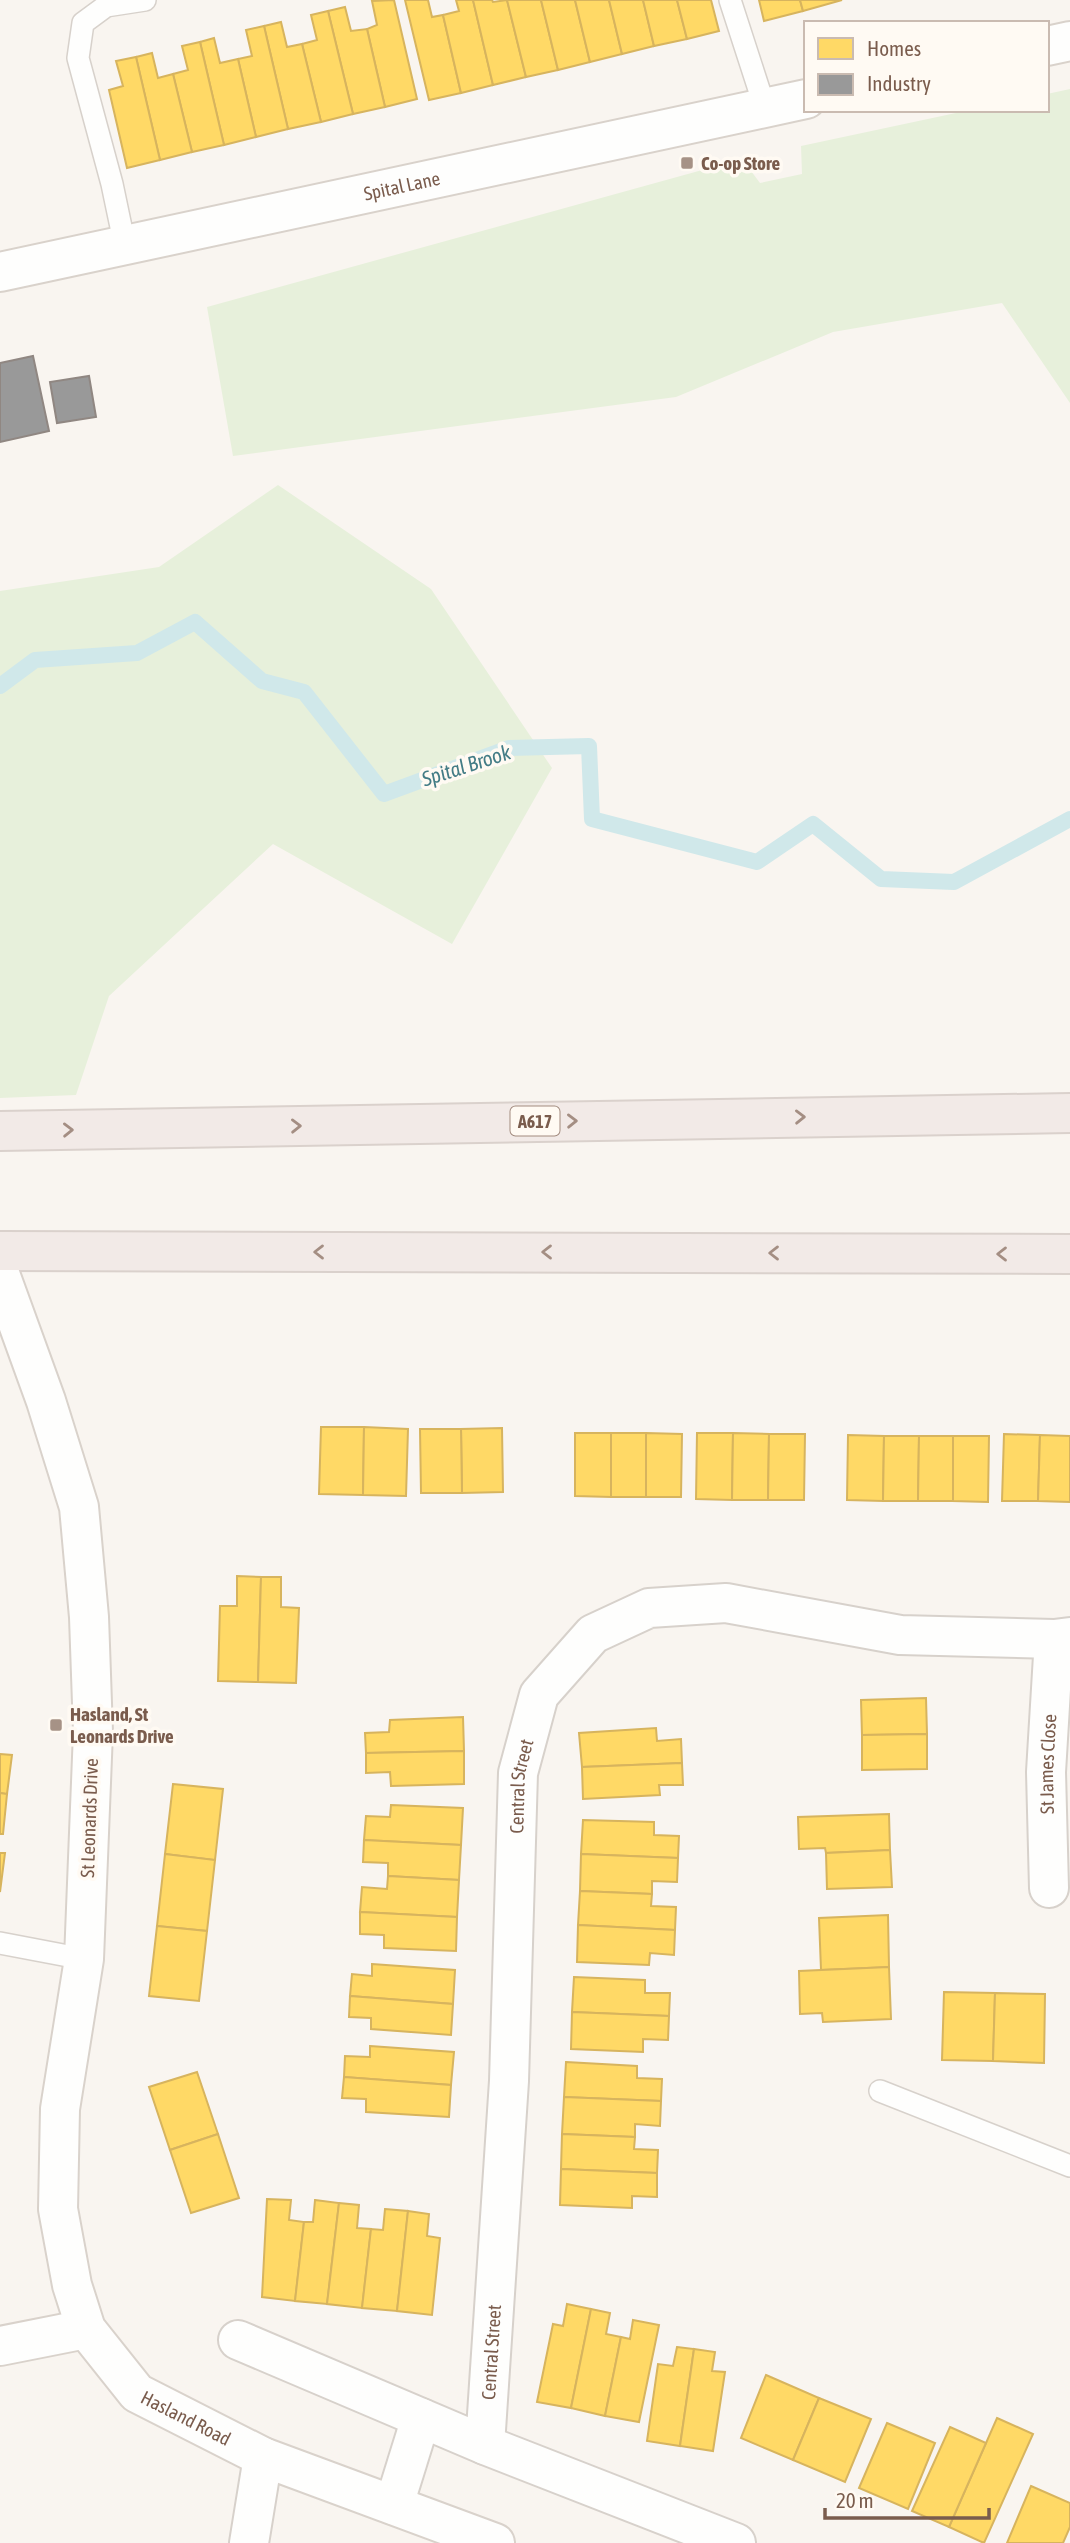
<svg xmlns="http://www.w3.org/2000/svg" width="1070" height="2543" font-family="'Asap Condensed',sans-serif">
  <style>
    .green { fill: #e7f0db }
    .homes { fill: #ffd966; stroke: #d7b45e; stroke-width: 2 }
    .industry { fill: #999; stroke: #908782; stroke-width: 2 }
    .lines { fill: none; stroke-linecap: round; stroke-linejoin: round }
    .stream { stroke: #d0e8ea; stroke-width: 16 }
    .lane-casing { stroke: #d7d1cb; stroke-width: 24 }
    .street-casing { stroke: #d7d1cb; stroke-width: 42 }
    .secondary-casing { stroke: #d9d2cb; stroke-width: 42 }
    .highway-casing { stroke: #dad1cc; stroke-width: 42 }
    .lane { stroke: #fefefd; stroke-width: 21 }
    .street { stroke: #fefefd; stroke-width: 38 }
    .secondary { stroke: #fefefd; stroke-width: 38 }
    .highway { stroke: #f2eae7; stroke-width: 38 }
    .oneway { stroke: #a48e83 }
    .poi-dot { fill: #a69286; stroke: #fffaf3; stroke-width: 2.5 }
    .labels { text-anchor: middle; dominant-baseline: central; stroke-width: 7; stroke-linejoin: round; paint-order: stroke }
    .shield { fill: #fffaf3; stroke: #a28b7f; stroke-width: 2 }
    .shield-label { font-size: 18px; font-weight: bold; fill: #7a5c4d }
    .poi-label { font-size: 19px; font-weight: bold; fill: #7a5c4d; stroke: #fffaf3; text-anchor: start }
    .street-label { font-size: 19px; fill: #7a5c4d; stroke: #fffaf3 }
    .water-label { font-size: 21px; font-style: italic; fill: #437c86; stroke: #fffaf3 }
  </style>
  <rect width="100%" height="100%" fill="#f9f5f0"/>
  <!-- green -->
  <g class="green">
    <path d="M1070 89V403L1002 303 833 332 676 397 233 456 207 307 742 159 760 183 802 174 801 146 970 110H1047V94Z"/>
    <path d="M278 485 431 589 552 768 452 944 273 844 109 996 76 1095 0 1098V591L159 567Z"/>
  </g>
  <!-- homes -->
  <g class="homes">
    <path d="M394 0 417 99 385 107 367 29 377 25 372 1Z"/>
    <path d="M405 0H428L432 17 443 15 461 93 429 100Z"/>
    <path d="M456 0H473L493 85 461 93 443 15 459 11Z"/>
    <path d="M473 0H492L493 2 507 0 526 77 493 85Z"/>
    <path d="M507 0H541L558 70 526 77Z"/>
    <path d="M541 0H575L590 62 558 70Z"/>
    <path d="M575 0H609L622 54 590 62Z"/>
    <path d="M609 0H643L654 46 622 54Z"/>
    <path d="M643 0H677L687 39 654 46Z"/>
    <path d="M677 0H711L719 31 687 39Z"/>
    <path d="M759 0H800L803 11 764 21Z"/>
    <path d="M800 0H842L803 11Z"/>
    <path d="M345 7 351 31 367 29 385 107 353 114 328 11Z"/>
    <path d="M328 11 353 114 321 122 302 44 317 40 311 15Z"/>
    <path d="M281 22 287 47 302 44 321 122 288 129 264 26Z"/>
    <path d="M264 26 288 129 256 137 238 59 252 56 246 30Z"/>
    <path d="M214 38 220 63 238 59 256 137 224 145 200 42Z"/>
    <path d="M200 42 224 145 192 152 173 74 188 70 182 46Z"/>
    <path d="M152 53 158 78 173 74 192 152 160 160 136 57Z"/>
    <path d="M136 57 160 160 127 168 109 90 123 86 116 61Z"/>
    <path d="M321 1427H364L363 1495 319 1494Z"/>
    <path d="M364 1427 408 1429 406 1496 363 1495Z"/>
    <path d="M502 1428 503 1492 462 1493 461 1429Z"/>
    <path d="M420 1429H461L462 1493H421Z"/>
    <path d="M575 1433H611V1497L575 1496Z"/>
    <rect x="611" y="1433" width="35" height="64"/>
    <path d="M646 1433 682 1434 681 1497H646Z"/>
    <path d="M697 1433H733L732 1500 696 1499Z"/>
    <path d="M733 1433 769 1434 768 1500H732Z"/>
    <path d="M769 1434H805L804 1500H768Z"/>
    <path d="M1004 1434 1040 1435 1038 1501H1002Z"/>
    <path d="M848 1435 884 1436 883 1501 847 1500Z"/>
    <path d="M1040 1435 1070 1436V1502L1038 1501Z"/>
    <path d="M884 1436H919L918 1501H883Z"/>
    <path d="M919 1436H953V1501H918Z"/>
    <path d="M953 1436H989L988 1502 953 1501Z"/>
    <path d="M237 1576 261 1577 258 1682 218 1681 220 1606H237Z"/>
    <path d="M261 1577H281V1607L299 1608 296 1683 258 1682Z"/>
    <path d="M926 1698 927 1734 862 1735 861 1700Z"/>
    <path d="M463 1717 464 1751 366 1753 365 1733 389 1732 390 1720Z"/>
    <path d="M656 1728 657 1741 681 1739 682 1763 582 1767 579 1733Z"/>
    <path d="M927 1734V1769L862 1770V1735Z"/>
    <path d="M464 1751V1784L391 1786 390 1772 366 1773V1753Z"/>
    <path d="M0 1754 12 1755 7 1794 0 1793Z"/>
    <path d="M682 1763 683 1785H659L660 1795 583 1799 582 1767Z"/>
    <path d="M173 1784 223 1789 215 1860 165 1854Z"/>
    <path d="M0 1793 7 1794 3 1834H0Z"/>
    <path d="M391 1805 463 1808 461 1845 364 1840 366 1816 390 1817Z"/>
    <path d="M889 1814 890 1850 826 1853 825 1848 799 1849 798 1817Z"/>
    <path d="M583 1820 654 1822V1835L679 1836 678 1858 581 1854Z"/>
    <path d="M364 1840 461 1845 459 1880 388 1876V1863L363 1862Z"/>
    <path d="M890 1850 892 1887 827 1889 826 1853Z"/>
    <path d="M0 1853H5L0 1892Z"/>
    <path d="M165 1854 215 1860 207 1931 157 1926Z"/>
    <path d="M581 1854 678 1858 677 1882 652 1881V1894L580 1891Z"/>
    <path d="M388 1876 459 1880 457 1917 360 1912 362 1887 387 1889Z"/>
    <path d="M580 1891 652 1894 651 1906 676 1907 675 1930 578 1925Z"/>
    <path d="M360 1912 457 1917 456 1951 384 1948V1935L360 1934Z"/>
    <path d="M888 1915 889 1967 821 1970 819 1918Z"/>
    <path d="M578 1925 675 1930 674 1955 650 1953 649 1965 577 1962Z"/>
    <path d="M157 1926 207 1931 199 2001 149 1996Z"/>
    <path d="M372 1964 455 1970 453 2004 350 1996 352 1974 372 1976Z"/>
    <path d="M889 1967 891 2019 823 2022 822 2013 800 2014 799 1971Z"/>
    <path d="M574 1977 645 1980V1993H670L669 2016 572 2012Z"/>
    <path d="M944 1992 995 1993 993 2061 942 2060Z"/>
    <path d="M995 1993 1045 1994 1044 2063 993 2061Z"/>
    <path d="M350 1996 453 2004 451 2035 371 2029V2018L349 2017Z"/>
    <path d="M572 2012 669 2016 668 2040 643 2039V2052L571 2049Z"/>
    <path d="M370 2046 454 2052 451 2085 344 2077 345 2056 370 2057Z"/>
    <path d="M566 2062 637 2066V2078L662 2079 661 2101 564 2097Z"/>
    <path d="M197 2072 218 2134 170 2150 149 2087Z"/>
    <path d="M344 2077 451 2085 449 2117 366 2112V2099L342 2098Z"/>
    <path d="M564 2097 661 2101 660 2126 635 2124V2137L562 2134Z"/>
    <path d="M218 2134 239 2198 191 2213 170 2150Z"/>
    <path d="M562 2134 635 2137 634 2149 658 2150 657 2173 561 2169Z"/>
    <path d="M561 2169 657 2173V2197L632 2196V2208L560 2205Z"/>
    <path d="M267 2199 291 2200 289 2220 304 2222 295 2301 262 2297Z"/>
    <path d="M315 2200 339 2203 327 2304 295 2301 304 2222H313Z"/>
    <path d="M339 2203 359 2205 357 2228 371 2229 362 2308 327 2304Z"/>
    <path d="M385 2209 408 2211 397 2311 362 2308 371 2229 383 2230Z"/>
    <path d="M408 2211 429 2214 427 2236 440 2238 432 2315 397 2311Z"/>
    <path d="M567 2304 591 2309 571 2408 537 2402 553 2324 563 2326Z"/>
    <path d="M591 2309 610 2313 606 2334 621 2337 605 2416 571 2408Z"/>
    <path d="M633 2320 659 2325 639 2422 605 2416 621 2337 630 2339Z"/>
    <path d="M677 2347 694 2349 680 2446 647 2441 658 2364 673 2366Z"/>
    <path d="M694 2349 715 2352 712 2371 725 2372 713 2451 680 2446Z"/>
    <path d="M766 2375 819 2398 793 2460 741 2438Z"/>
    <path d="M819 2398 871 2419 845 2482 793 2460Z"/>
    <path d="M997 2418 1033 2434 984 2543 949 2527Z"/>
    <path d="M887 2423 935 2443 908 2509 859 2488Z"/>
    <path d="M950 2427 986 2443 949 2527 912 2511Z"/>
    <path d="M1031 2486 1070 2503V2527L1063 2543H1007Z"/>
  </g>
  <!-- industry -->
  <g class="industry">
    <path d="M33 356 49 431 0 442V363Z"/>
    <path d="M89 376 96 417 57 423 50 382Z"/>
  </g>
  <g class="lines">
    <!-- stream -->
    <path class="stream" d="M0 686 35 660 137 653 195 622 262 681 304 692 384 794 509 748 589 746 592 819 757 862 813 824 881 879 954 882 1070 819"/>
    <!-- lane casing -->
    <g class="lane-casing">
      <g id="lane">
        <path d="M730 0 765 108"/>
        <path d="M125 246 112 184 78 58 83 23 106 6 145 0"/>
        <path d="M0 1943 84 1959"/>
        <path d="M880 2091 1070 2166"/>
      </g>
    </g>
    <!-- street casing -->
    <g class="street-casing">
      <g id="street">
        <path id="s1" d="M1049 1888 1046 1772 1054 1639"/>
        <path d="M238 2340 485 2445 736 2543"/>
        <path id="s2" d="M485 2445 509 2081 518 1773 539 1695 593 1634 649 1608 726 1603 900 1635 1054 1639 1070 1637"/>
        <path d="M394 2505 421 2418"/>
        <path d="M249 2543 263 2457"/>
      </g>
    </g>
    <!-- secondary casing -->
    <g class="secondary-casing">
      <g id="secondary">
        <path d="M1047 46 1070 41"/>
        <path id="s3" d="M0 272 806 99"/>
        <path id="s4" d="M0 1274 46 1401 79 1507 89 1617 93 1732 84 1959 60 2109 58 2209 72 2285 86 2329 137 2393 263 2457 495 2543"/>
        <path d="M0 2346 86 2329"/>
      </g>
    </g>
    <!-- highway casing -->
    <g class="highway-casing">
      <g id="highway">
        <path d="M0 1131 1070 1113"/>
        <path d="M0 1251 1070 1254"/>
      </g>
    </g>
    <!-- lane -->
    <use href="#lane" class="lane"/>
    <!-- street -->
    <use href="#street" class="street"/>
    <!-- secondary -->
    <use href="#secondary" class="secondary"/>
    <!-- highway -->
    <use href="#highway" class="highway"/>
  </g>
  <!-- one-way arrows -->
  <defs><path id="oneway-chevron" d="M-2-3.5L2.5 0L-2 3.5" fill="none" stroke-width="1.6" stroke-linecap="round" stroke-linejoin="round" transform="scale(1.75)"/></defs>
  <g class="oneway">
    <use href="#oneway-chevron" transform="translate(800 1117) rotate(-1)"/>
    <use href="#oneway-chevron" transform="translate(572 1121) rotate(-1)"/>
    <use href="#oneway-chevron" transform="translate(296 1126) rotate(-1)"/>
    <use href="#oneway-chevron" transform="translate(68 1130) rotate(-1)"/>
    <use href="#oneway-chevron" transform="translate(319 1252) rotate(-180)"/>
    <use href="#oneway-chevron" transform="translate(547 1252) rotate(-180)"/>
    <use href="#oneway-chevron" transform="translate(774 1253) rotate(-180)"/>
    <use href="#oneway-chevron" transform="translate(1002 1254) rotate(-180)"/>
  </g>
  <!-- markers -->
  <g class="poi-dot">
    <rect x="680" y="156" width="14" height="14" rx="3.5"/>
    <rect x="49" y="1718" width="14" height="14" rx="3.5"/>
  </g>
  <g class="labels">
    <!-- shield labels -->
    <rect class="shield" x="510.5" y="1106.5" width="49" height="29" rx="5"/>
    <g class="shield-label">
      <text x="535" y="1121">A617</text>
    </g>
    <!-- poi labels -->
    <g class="poi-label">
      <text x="701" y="163">Co-op Store</text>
      <text x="70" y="1714">Hasland, St<tspan x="70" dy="22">Leonards Drive</tspan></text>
    </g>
    <!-- street labels -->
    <g class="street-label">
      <text stroke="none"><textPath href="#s3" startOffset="411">Spital Lane</textPath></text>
      <text stroke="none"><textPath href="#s1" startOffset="124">St James Close</textPath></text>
      <text stroke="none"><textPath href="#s2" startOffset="660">Central Street</textPath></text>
      <text transform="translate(89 1818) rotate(-88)">St Leonards Drive</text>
      <text stroke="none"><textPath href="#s2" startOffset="93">Central Street</textPath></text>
      <text stroke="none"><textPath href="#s4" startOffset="1211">Hasland Road</textPath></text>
    </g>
    <!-- water labels -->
    <g class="water-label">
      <text transform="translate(466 765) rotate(-18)">Spital Brook</text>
    </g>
  </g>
  <!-- legend -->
  <rect x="804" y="21" width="245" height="91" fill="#fffaf3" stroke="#cabbb1" stroke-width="2"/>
  <rect x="818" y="38" width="35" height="21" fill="#ffd966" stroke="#cabbb1" stroke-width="2"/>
  <text x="867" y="56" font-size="21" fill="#7a5c4d">Homes</text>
  <rect x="818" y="74" width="35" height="21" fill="#999999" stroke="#cabbb1" stroke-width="2"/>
  <text x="867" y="91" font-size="21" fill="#7a5c4d">Industry</text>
  <!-- scale -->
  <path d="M825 2508v10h164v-10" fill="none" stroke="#7a5c4d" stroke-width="3.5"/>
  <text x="836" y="2508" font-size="21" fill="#7a5c4d" stroke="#fffaf3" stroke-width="5" paint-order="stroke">20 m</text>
</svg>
